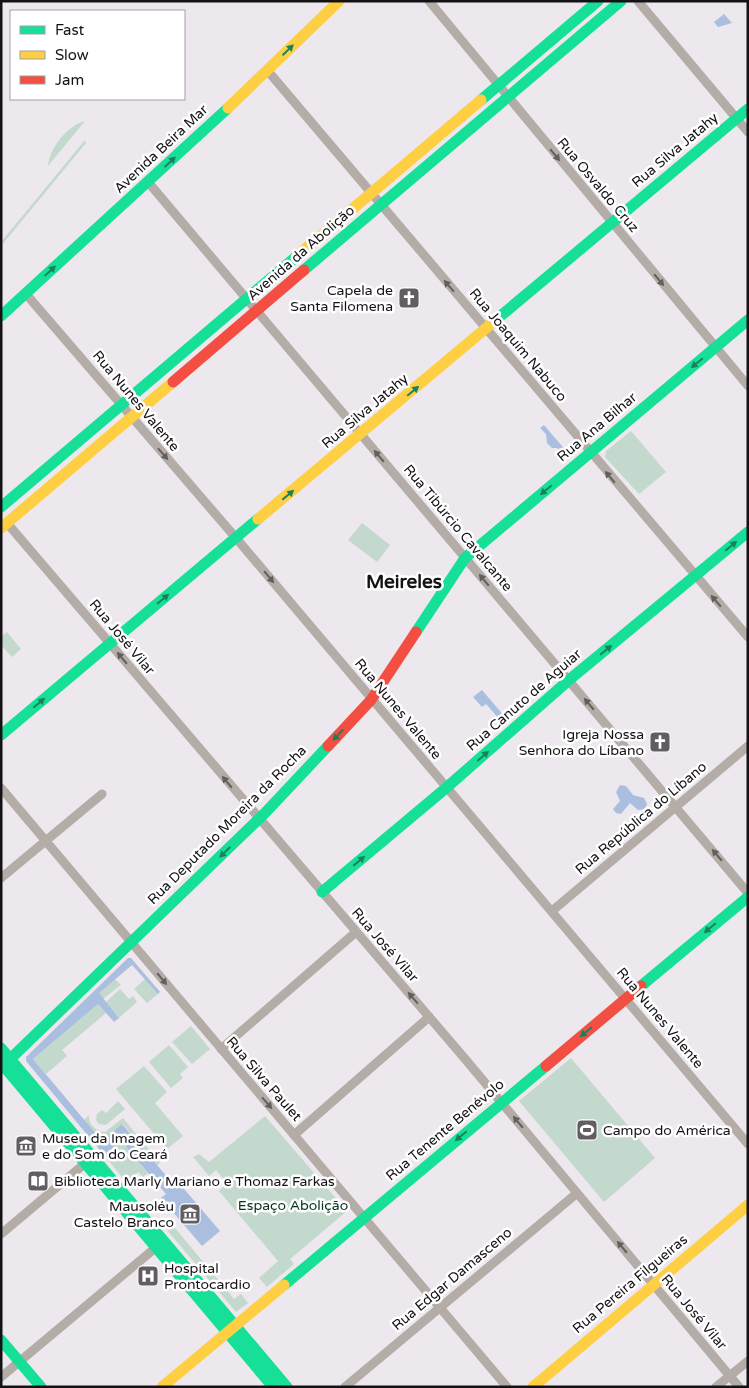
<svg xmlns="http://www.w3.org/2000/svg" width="749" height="1388" font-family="'Varela Round',sans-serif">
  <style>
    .green { fill: #c3d9cd }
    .water { fill: #aabfe0 }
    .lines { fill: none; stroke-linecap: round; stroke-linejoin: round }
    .street { stroke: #b3aca7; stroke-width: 9 }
    .fast { stroke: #16e098; stroke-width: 11 }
    .slow { stroke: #ffcf43; stroke-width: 11 }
    .jam { stroke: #f24e42; stroke-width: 11 }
    .oneway { fill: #16835d }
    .oneway2 { fill: #645f5e }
    .labels { text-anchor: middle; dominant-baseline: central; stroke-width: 5; stroke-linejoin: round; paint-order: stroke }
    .street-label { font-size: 14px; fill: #151215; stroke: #fff }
    .poi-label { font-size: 14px; fill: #151215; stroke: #fff; text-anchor: start }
    .park-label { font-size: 14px; fill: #03321d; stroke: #fff }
    .district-label { font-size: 19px; font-weight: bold; fill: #151215; stroke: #fff }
  </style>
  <rect width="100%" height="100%" fill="#ede8ee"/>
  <!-- green -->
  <g class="green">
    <path d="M85 121 48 166C49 148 68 125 85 121Z"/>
    <path d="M85 140 86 143 1 246V242Z"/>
    <path d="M631 431 666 472 639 494 605 457 606 451Z"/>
    <path d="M362 523 390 545 377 562 348 540Z"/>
    <path d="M7 632 21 649 12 657 1 645V636Z"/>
    <path d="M115 979 121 985 103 999 98 993Z"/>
    <path d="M145 979 158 994 147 1003 134 989Z"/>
    <path d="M120 989 129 999 133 996 137 1002 119 1018 106 1002Z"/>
    <path d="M98 1004 106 1013 62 1050 67 1056 46 1074 33 1059Z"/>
    <path d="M191 1026 210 1049 192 1064 172 1042Z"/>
    <path d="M169 1045 188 1067 180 1074 183 1078 171 1088 149 1062Z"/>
    <path d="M571 1058 655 1158 604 1202 519 1101Z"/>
    <path d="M144 1066 167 1092 155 1103 183 1136 167 1149 116 1089Z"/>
    <path d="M118 1101 125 1109 106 1125 99 1124 96 1120 97 1114 102 1110 106 1113Z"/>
    <path d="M89 1115C88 1124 95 1131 105 1132L123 1118 160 1163 157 1165 123 1124 102 1141 84 1120Z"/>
    <path d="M265 1116 347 1211 290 1259 294 1264 267 1287 259 1278 278 1261 219 1191 227 1183 216 1170 209 1176 193 1157 199 1154 209 1162Z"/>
    <path d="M121 1141 148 1173 143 1177 138 1172 126 1182 104 1155Z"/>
    <path d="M175 1228 234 1299 241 1294 248 1303 236 1312 167 1230Z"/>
  </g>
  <!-- water -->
  <g class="water">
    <path d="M724 14 732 23 718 27 714 22Z"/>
    <path d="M544 425 567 452 563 455 557 448H552L547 443 546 434 540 428Z"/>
    <path d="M482 690 505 717 501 721 486 704 482 707 473 697Z"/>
    <path d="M620 785 626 786 633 795 644 798 647 804 645 809 638 810 630 803 621 814 616 813 613 809 620 801 616 792Z"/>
    <path d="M128 958H131L160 992 158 994 132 965 99 993 119 1018 114 1022 98 1004 33 1059 102 1141 122 1124 175 1186 179 1183 220 1231 202 1246 161 1198 166 1194 121 1141 104 1155 26 1061V1057Z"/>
  </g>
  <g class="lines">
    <!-- street -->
    <g class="street">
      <path d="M429 1 748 386"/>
      <path d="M638 1 748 132"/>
      <path d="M267 70 748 637"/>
      <path d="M148 182 748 893"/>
      <path d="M26 294 236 538 748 1144"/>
      <path d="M7 523 466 1060 739 1387"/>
      <path d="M1 788 507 1387"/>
      <path d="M1 878 102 794"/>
      <path d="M552 911 748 746"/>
      <path d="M221 1049 356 932"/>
      <path d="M294 1135 429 1017"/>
      <path d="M1 1234 89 1160"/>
      <path d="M1 1377 160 1244"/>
      <path d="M345 1387 576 1194"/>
      <path d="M716 1387 748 1361"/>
    </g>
    <!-- fast -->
    <g class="fast">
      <path d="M481 100 598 1"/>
      <path d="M304 270 621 1"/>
      <path d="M1 316 228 108"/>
      <path d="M491 324 748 109"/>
      <path d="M1 507 297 256"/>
      <path d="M416 632 465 558 748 320"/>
      <path d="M1 735 258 519"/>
      <path d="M322 892 446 788 569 680 748 532"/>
      <path d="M641 986 748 897"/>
      <path d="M1 1048 287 1387"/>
      <path d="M1 1063 273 1387"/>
      <path d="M5 1064 265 813 328 746"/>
      <path d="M284 1285 546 1066"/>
      <path d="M1 1340 41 1387"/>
    </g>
    <!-- slow -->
    <g class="slow">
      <path d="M228 108 339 1"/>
      <path d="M297 256 481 100"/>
      <path d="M258 519 491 324"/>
      <path d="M1 528 173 382"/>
      <path d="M162 1387 284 1285"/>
      <path d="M533 1387 748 1205"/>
    </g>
    <!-- jam -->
    <g class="jam">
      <path d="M173 382 304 270"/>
      <path d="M328 746 371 700 416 632"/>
      <path d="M546 1066 641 986"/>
    </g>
  </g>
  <!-- one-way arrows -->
  <defs><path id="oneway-solid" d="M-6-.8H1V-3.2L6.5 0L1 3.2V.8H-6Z" transform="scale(1.25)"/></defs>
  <g class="oneway">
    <use href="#oneway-solid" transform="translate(288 50) rotate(-44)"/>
    <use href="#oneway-solid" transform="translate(170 162) rotate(-43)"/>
    <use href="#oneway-solid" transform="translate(50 271) rotate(-43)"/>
    <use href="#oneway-solid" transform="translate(697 363) rotate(140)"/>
    <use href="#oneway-solid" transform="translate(413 391) rotate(-40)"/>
    <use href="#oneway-solid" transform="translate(546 490) rotate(140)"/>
    <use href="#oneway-solid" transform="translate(288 495) rotate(-40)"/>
    <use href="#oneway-solid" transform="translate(731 546) rotate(-40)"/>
    <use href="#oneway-solid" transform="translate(163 599) rotate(-40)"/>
    <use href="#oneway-solid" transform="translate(606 650) rotate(-39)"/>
    <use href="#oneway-solid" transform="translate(39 703) rotate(-40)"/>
    <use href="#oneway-solid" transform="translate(338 735) rotate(133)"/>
    <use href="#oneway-solid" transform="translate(483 756) rotate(-41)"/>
    <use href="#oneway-solid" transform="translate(225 852) rotate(136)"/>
    <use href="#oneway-solid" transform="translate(359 861) rotate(-40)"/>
    <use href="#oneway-solid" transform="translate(710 928) rotate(140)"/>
    <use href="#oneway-solid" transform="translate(586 1032) rotate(140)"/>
    <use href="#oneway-solid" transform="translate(461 1136) rotate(140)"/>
  </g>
  <g class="oneway2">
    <use href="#oneway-solid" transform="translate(555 155) rotate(50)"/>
    <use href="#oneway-solid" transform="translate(659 280) rotate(50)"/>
    <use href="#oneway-solid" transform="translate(449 286) rotate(-131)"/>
    <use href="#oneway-solid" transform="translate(163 454) rotate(49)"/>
    <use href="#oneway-solid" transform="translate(379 456) rotate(-130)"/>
    <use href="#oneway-solid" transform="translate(610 477) rotate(-130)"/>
    <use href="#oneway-solid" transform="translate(269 577) rotate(50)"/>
    <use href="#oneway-solid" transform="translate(484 580) rotate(-130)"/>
    <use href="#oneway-solid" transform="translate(716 601) rotate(-131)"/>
    <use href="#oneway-solid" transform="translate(122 658) rotate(-130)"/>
    <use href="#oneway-solid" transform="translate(589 704) rotate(-130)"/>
    <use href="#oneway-solid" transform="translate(227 782) rotate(-130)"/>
    <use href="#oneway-solid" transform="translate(717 855) rotate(-130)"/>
    <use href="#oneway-solid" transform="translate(162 979) rotate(50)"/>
    <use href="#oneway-solid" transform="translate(413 998) rotate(-131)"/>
    <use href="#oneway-solid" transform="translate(267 1103) rotate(49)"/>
    <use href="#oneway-solid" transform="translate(518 1122) rotate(-130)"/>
    <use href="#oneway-solid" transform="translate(622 1247) rotate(-130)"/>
  </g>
  <!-- icons -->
  <defs>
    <g id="church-square" transform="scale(1.125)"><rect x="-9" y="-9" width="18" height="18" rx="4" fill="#615d61" stroke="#fff"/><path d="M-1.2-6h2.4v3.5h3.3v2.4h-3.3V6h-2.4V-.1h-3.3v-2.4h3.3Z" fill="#fff"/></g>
    <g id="stadium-square" transform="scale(1.125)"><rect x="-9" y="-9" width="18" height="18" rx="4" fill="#615d61" stroke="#fff"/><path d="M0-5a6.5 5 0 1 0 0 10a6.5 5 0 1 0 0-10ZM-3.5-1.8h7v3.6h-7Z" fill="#fff"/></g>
    <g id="museum-square" transform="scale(1.125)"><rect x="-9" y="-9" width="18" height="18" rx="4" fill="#615d61" stroke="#fff"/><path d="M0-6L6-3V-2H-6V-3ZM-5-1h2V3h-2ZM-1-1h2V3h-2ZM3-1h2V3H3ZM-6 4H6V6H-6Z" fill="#fff"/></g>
    <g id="library-square" transform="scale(1.125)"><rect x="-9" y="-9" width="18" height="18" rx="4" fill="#615d61" stroke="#fff"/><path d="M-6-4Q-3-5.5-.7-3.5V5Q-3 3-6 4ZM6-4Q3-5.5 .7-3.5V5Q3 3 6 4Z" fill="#fff"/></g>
    <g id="hospital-square" transform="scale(1.125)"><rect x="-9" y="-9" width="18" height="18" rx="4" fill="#615d61" stroke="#fff"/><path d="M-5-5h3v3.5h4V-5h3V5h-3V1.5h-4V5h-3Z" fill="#fff"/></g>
  </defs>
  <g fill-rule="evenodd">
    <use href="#church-square" x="409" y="298"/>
    <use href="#church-square" x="660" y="742"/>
    <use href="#stadium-square" x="587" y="1130"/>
    <use href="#museum-square" x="26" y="1146"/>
    <use href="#library-square" x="38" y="1181"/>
    <use href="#museum-square" x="190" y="1214"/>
    <use href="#hospital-square" x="148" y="1276"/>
  </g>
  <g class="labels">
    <!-- street labels -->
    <g class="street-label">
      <text transform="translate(161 149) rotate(-43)">Avenida Beira Mar</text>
      <text transform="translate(675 150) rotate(-40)">Rua Silva Jatahy</text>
      <text transform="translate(598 185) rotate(50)">Rua Osvaldo Cruz</text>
      <text transform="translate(301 253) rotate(-41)">Avenida da Abolição</text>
      <text transform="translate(518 345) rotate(50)">Rua Joaquim Nabuco</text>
      <text transform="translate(136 401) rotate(50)">Rua Nunes Valente</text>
      <text transform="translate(365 411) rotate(-40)">Rua Silva Jatahy</text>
      <text transform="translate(597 427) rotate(-40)">Rua Ana Bilhar</text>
      <text transform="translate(458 528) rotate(50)">Rua Tibúrcio Cavalcante</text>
      <text transform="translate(122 637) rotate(50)">Rua José Vilar</text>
      <text transform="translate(524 700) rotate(-41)">Rua Canuto de Aguiar</text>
      <text transform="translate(398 709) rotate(50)">Rua Nunes Valente</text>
      <text transform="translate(641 818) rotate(-40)">Rua República do Líbano</text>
      <text transform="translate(227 825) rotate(-45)">Rua Deputado Moreira da Rocha</text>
      <text transform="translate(385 945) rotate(49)">Rua José Vilar</text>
      <text transform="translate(660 1018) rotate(50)">Rua Nunes Valente</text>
      <text transform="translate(264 1079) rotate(49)">Rua Silva Paulet</text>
      <text transform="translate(445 1130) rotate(-40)">Rua Tenente Benévolo</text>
      <text transform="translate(452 1279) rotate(-40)">Rua Edgar Damasceno</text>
      <text transform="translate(630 1284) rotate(-40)">Rua Pereira Filgueiras</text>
      <text transform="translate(694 1312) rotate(50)">Rua José Vilar</text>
    </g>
    <!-- poi labels -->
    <g class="poi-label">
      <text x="393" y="290" text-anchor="end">Capela de<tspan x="393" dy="16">Santa Filomena</tspan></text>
      <text x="644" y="734" text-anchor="end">Igreja Nossa<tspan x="644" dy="16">Senhora do Líbano</tspan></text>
      <text x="603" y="1130">Campo do América</text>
      <text x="42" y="1138">Museu da Imagem<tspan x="42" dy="16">e do Som do Ceará</tspan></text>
      <text x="54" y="1181">Biblioteca Marly Mariano e Thomaz Farkas</text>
      <text x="174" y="1206" text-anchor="end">Mausoléu<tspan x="174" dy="16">Castelo Branco</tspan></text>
      <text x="164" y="1268">Hospital<tspan x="164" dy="16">Prontocardio</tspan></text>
    </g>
    <!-- park labels -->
    <g class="park-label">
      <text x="293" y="1205">Espaço Abolição</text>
    </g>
    <!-- district labels -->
    <g class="district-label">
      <text x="404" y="582">Meireles</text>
    </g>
  </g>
  <!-- border -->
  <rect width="749" height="1388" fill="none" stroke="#151215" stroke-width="5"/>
  <!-- legend -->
  <rect x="10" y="10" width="175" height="90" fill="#ffffff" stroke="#a1a0a1"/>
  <rect x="20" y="26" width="25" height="8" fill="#16e098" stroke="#a1a0a1"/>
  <text x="55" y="35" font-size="15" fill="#151215">Fast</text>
  <rect x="20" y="51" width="25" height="8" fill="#ffcf43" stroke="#a1a0a1"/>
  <text x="55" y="60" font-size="15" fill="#151215">Slow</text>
  <rect x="20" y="76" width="25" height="8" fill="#f24e42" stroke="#a1a0a1"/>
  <text x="55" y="85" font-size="15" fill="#151215">Jam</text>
</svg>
